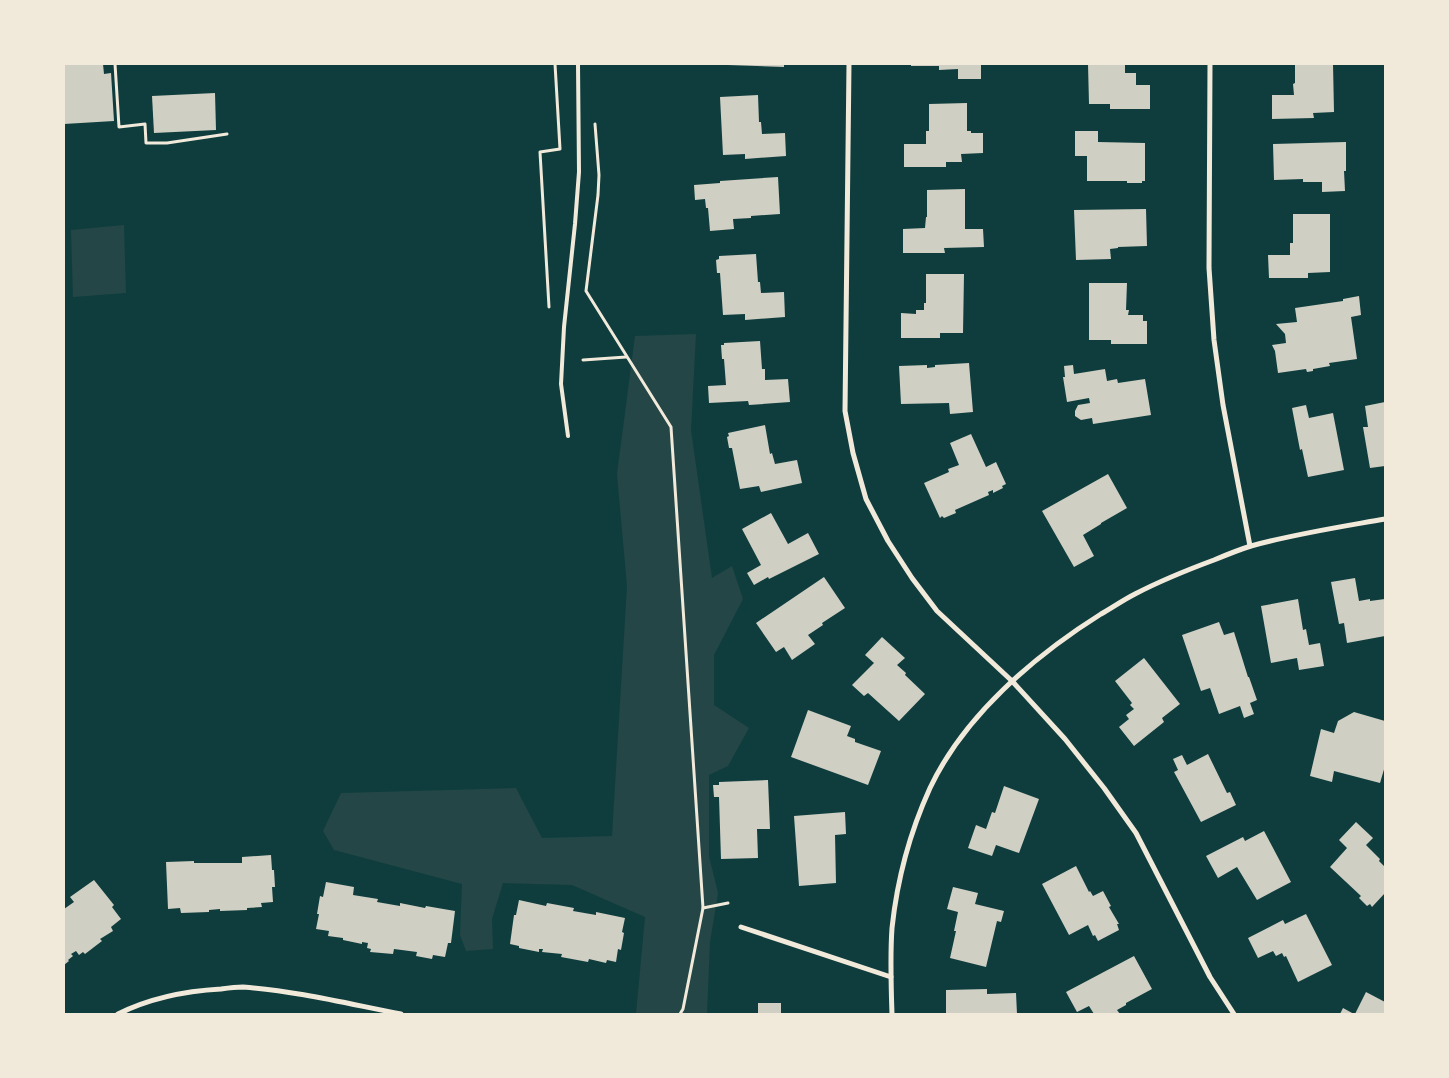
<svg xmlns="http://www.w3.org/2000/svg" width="1449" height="1078" font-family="'Public Sans',sans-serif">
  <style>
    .green { fill: #244646 }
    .building { fill: #cfcfc3 }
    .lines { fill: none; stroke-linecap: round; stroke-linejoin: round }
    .path { stroke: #f1e9da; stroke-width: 3 }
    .service { stroke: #f1e9da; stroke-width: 4 }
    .minor { stroke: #f1e9da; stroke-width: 5 }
  </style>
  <rect width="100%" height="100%" fill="#0f3d3e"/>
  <!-- green -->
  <g class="green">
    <path d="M124 225 126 293 73 297 71 230Z"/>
    <path d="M696 334 691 430 712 578 732 566 743 599 714 655V705L749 728 728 766 709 775V856L718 893 710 942 707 1014H636L645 917 572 885 503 883 492 919 493 949 466 951 460 935 462 884 334 850 323 831 341 793 516 788 542 838 612 836 627 586 617 474 635 336Z"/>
  </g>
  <!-- building -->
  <g class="building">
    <path d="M64 64H103L104 74 111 73 114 121 64 124Z"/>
    <path d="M728 64H784V67L728 65Z"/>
    <path d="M911 64H981V79H958V69L939 70V66H911Z"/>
    <path d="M1088 64H1125V73H1136V85H1150V109H1110V104H1089Z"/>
    <path d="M1295 64H1333L1334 112 1313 113 1314 118 1272 119V95H1294L1293 84 1295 83Z"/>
    <path d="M215 93 216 130 154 133 152 96Z"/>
    <path d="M758 95 759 122H761L762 134 785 133 786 156 745 159V154L723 155 720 97Z"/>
    <path d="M967 103V131H971V133H983V153L961 154 962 162H946V167H904V144H926V131H929V104Z"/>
    <path d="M1075 131H1098V142L1145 143V181H1142V183H1127V181H1087V156H1075Z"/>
    <path d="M1346 142V171H1344L1345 191 1322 192V182H1303V179L1274 180 1273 144Z"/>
    <path d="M778 177 780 214 751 216V218L733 219 734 229 710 231 708 208H706L705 199 695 200 694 185 720 183V181Z"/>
    <path d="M965 189V229H983L984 247 944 248 945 253H903V229L925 228 926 217H927V190Z"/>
    <path d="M1146 209 1147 246 1118 247V248L1110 249 1111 259 1076 260 1074 210Z"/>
    <path d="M1293 214H1330V272L1308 273V278H1269L1268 255H1290V243H1293Z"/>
    <path d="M756 254 758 282H760L761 293 784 292 785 317 745 320V314L723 315 720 273H717L716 260 719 259V256Z"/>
    <path d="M926 274H964L963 333H940V338H901V313L916 314V310H924V303H926Z"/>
    <path d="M1089 283H1127L1126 310H1129L1128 315H1143V321H1147V344H1111V340H1089Z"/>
    <path d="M1359 296 1361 315 1351 317 1357 359 1329 363 1330 366 1313 369V371L1307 372 1306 369 1278 373 1275 351 1272 345 1286 343 1285 334 1276 324 1297 322 1295 308 1343 301V299Z"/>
    <path d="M760 341 762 369H765V380L788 379 790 402 749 405 748 401 709 403 708 386 726 385 724 359H722L721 345H724V343Z"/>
    <path d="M969 363 973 412 950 414 949 403 901 404 899 366 927 365V368L935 367V365Z"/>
    <path d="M1073 365 1074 374 1105 369 1107 381 1117 379 1118 383 1145 379 1151 415 1093 424 1092 418 1081 420 1075 416V411L1078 405 1090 403 1089 398 1067 402 1063 377H1065L1064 366Z"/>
    <path d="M1385 402V466L1370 468 1363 427H1368L1365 406Z"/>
    <path d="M1306 405 1309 418 1333 413 1344 470 1308 477 1302 449 1300 450 1292 408Z"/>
    <path d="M765 425 770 454 772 453 775 464 797 460 802 483 761 492 759 486 740 489 732 448H729L727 437 729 436 728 433Z"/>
    <path d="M971 434 986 467 996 462 1006 484 1002 486 1003 488 993 493V490L988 492 989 495 955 510 956 513 944 518 942 516 940 518 924 483 949 472 948 469 959 465 950 443Z"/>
    <path d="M1108 474 1127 508 1101 523V524L1083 535 1094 556 1074 567 1042 511Z"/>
    <path d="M771 513 788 544 808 533 819 554 769 579 768 577 754 585 747 573 761 565 742 529Z"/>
    <path d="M824 577 845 608 822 623 823 625 808 635 815 644 792 660 784 647 776 652 756 623Z"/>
    <path d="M1355 578 1359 601 1370 599V601L1385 599V636L1347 643 1344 623 1339 624 1331 582Z"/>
    <path d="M1298 599 1303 630 1306 629 1309 645 1320 643 1324 666 1299 670 1297 658 1271 663 1261 606Z"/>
    <path d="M1219 622 1224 635 1234 632 1248 677H1249L1257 700 1250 703 1254 714 1244 718 1240 706 1219 714 1210 688 1201 691 1182 635Z"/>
    <path d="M882 637 905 658 897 665 906 673 905 675 925 694 899 721 868 693 864 696 852 685 874 663 865 655Z"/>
    <path d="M1144 658 1180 704 1162 718 1164 722 1134 746 1119 727 1129 719 1126 715 1134 709 1130 705 1132 703 1115 681Z"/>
    <path d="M808 710 851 726 847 736 855 739V742L881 751 868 785 791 757Z"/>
    <path d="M1354 712 1385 721V766L1380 783 1334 771 1332 782 1310 776 1321 729 1334 733 1338 721Z"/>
    <path d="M1208 754 1227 793 1230 792 1236 805 1201 822 1174 772 1178 770 1173 759 1182 755 1187 765Z"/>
    <path d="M768 780 770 829H757L758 858 721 859 719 797H714L713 785H719V782Z"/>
    <path d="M1004 786 1039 799 1019 853 996 845 992 856 968 848 976 825 986 829 992 812 995 813Z"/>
    <path d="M845 812 846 834 835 835 836 883 799 886 794 816Z"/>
    <path d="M1356 822 1373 838 1366 845 1380 859 1379 861 1385 867V893L1372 907 1370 904 1367 906 1359 898 1361 896 1330 867 1347 848 1339 840Z"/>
    <path d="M1264 831 1291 882 1257 900 1237 867 1218 878 1206 856 1243 837 1245 841Z"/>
    <path d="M271 855 272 870H274L275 887H272L273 902 261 903 262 907 247 908V910L220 911V909L209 910V912L181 913 180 908 168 909 166 862 194 861V863H242V857Z"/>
    <path d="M1076 866 1089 892 1090 891 1093 896 1103 891 1111 906 1109 907 1119 924H1117L1119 930 1098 941 1095 935 1093 936 1088 925 1069 935 1042 884Z"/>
    <path d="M94 880 114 905 112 907 121 919 111 927 113 931 100 939 102 941 85 954 83 952 79 955 76 951 71 954 73 956 68 960 69 961 64 965V909L74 902 70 897Z"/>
    <path d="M326 882 354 887 353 895 378 899 377 902 400 906V903L425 908 426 906 455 911 451 943H448L445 957 433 955 432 959 416 956 417 952 394 949 393 954 370 952 371 949 367 948 368 943 362 942V944L343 940V938L328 936 329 931 316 929 319 914H317L320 896 323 897Z"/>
    <path d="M953 887 978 893 975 904 1004 911 1001 922 997 921 986 967 950 958 956 931H954L958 912 947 909Z"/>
    <path d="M519 900 546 906 547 903 574 908 573 911 596 915V912L625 918 622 932 624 933 621 950 618 949 616 962 607 960 606 963 589 959 588 962 561 957 562 954 542 952 543 949H539V952L519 948V946L510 944 514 915H516Z"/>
    <path d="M1306 914 1332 965 1298 982 1286 956 1284 957 1282 953 1276 956 1273 951 1258 958 1248 938 1283 920 1285 924Z"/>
    <path d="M1134 956 1152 989 1126 1003V1005L1117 1010 1120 1014H1094L1089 1006 1077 1012 1066 992Z"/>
    <path d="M987 989V994L1016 993 1017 1014 946 1013V990Z"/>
    <path d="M1366 992 1385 1002V1014H1355Z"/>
    <rect x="758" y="1003" width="23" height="11"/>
    <path d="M1343 1008 1354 1014H1340Z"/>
  </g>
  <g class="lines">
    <!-- path -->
    <g class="path">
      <path d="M115 64 119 127 145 124 146 143H167L227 134"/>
      <path d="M595 124 599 175 598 195 586 291 671 427 703 908 683 1009 680 1014"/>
      <path d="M549 307 540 152 560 149 555 64"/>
      <path d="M583 360 626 357"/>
      <path d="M703 908 728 903"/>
    </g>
    <!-- service -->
    <path class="service" d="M568 436 561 384 564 327 575 224 579 172 578 64"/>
    <!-- minor -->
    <g class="minor">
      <path d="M849 64 845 411 853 453 866 499 888 541 912 578 937 611 1012 681 1065 739 1104 788 1136 833 1210 977 1234 1014"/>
      <path d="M1210 64 1209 268 1214 340 1223 405 1250 546"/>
      <path d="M741 927 891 977"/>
      <path d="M118 1014C150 998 185 991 221 989 228 988 236 987 243 987 297 991 349 1004 401 1014"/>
      <path d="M892 1014C891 986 890 956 892 928 897 881 910 832 930 788 964 716 1034 656 1101 614 1112 608 1123 600 1135 594 1160 581 1187 570 1214 560 1226 555 1238 550 1251 546 1294 534 1340 527 1385 519"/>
    </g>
  </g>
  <!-- border -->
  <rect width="1449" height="1078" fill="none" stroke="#f1e9da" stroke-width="130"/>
</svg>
